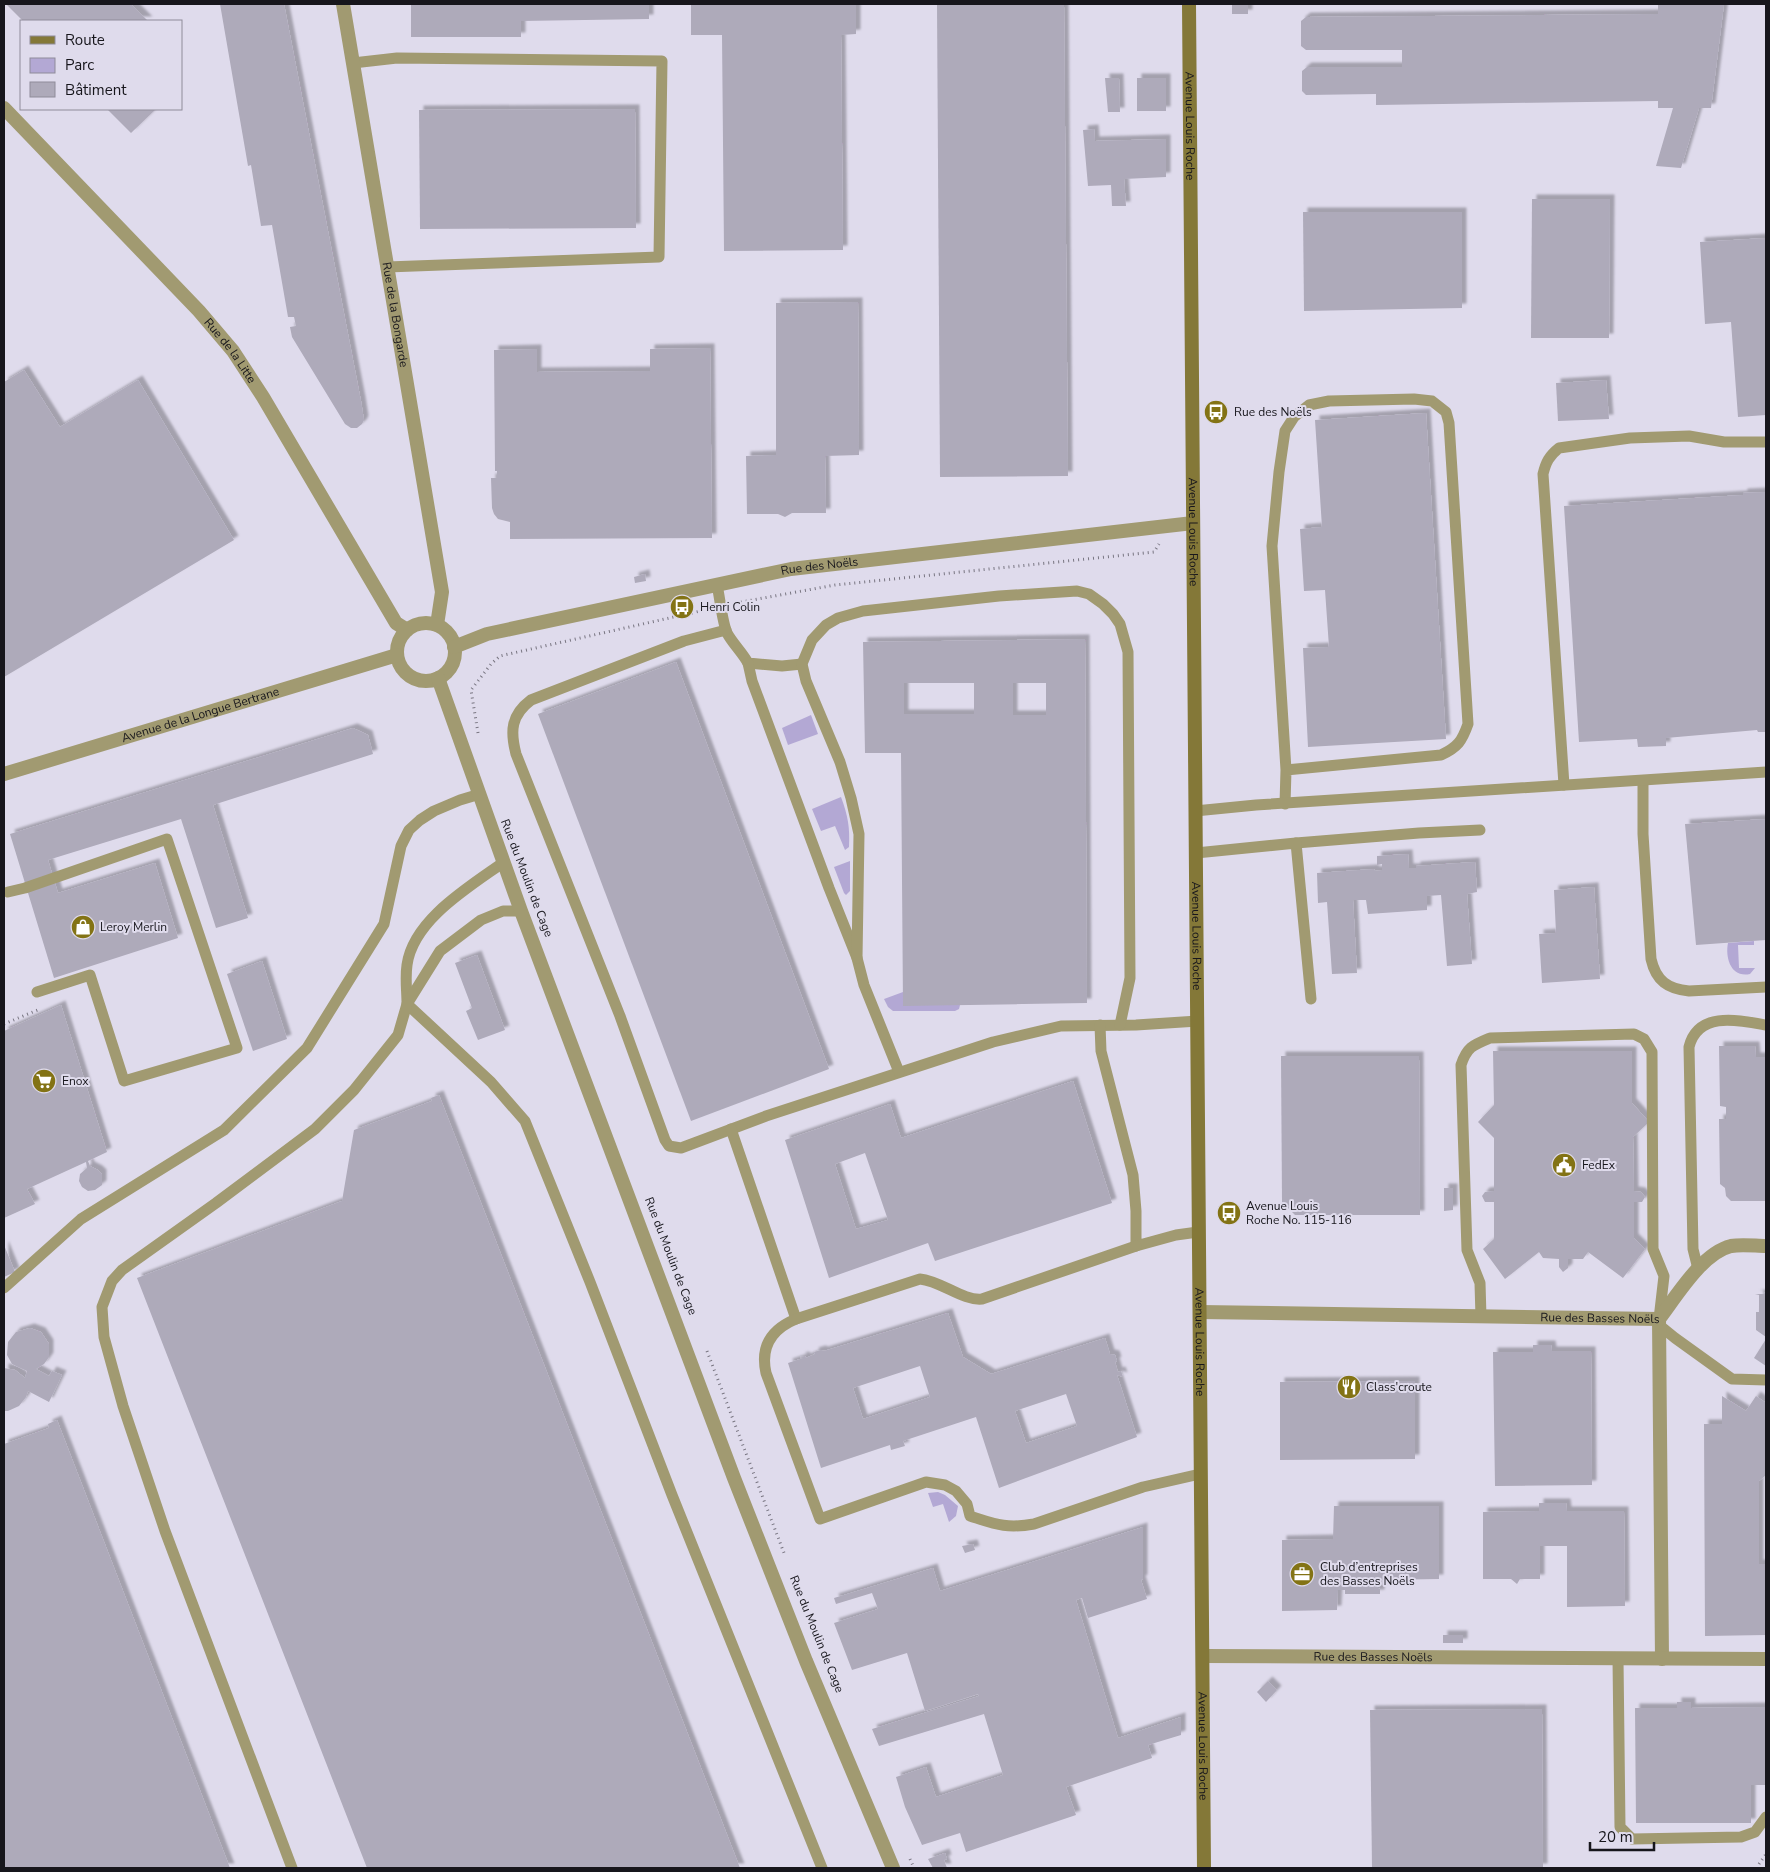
<svg xmlns="http://www.w3.org/2000/svg" width="1770" height="1872" font-family="'Nunito Sans',sans-serif">
  <style>
    .green { fill: #b3a8d4 }
    .building { fill: #aeaaba; fill-rule: evenodd; filter: url(#shadow) }
    .lines { fill: none; stroke-linecap: round; stroke-linejoin: round }
    .path { stroke: #787581; stroke-width: 3; stroke-dasharray: 1 4; stroke-linecap: butt }
    .service { stroke: #a19a71; stroke-width: 11 }
    .minor { stroke: #a19a71; stroke-width: 14 }
    .secondary { stroke: #847838; stroke-width: 14 }
    .labels { text-anchor: middle; dominant-baseline: central; stroke-width: 4; stroke-linejoin: round; paint-order: stroke }
    .street-label { font-size: 12px; fill: #17161c; stroke: #dfdbec }
    .poi-label { font-size: 12px; fill: #17161c; stroke: #dfdbec; text-anchor: start }
  </style>
  <defs>
    <filter id="shadow"><feDropShadow dx="4.5" dy="-4.5" stdDeviation="1" flood-color="#0004"/></filter>
  </defs>
  <rect width="100%" height="100%" fill="#dfdbec"/>
  <!-- green -->
  <g class="green">
    <path d="M811 715 818 734 788 745 782 728Z"/>
    <path d="M841 797C848 816 850 827 849 847L845 850 835 826 821 831 812 809Z"/>
    <path d="M850 861V891L846 895 844 893 834 867Z"/>
    <path d="M1754 941V945H1738L1739 968H1755L1750 974C1731 978 1725 958 1728 943Z"/>
    <path d="M903 992V1005H960L959 1009 955 1011H893L888 1007 884 999Z"/>
    <path d="M938 1492 945 1495 958 1506 956 1516 949 1522 943 1504 933 1507 928 1493Z"/>
  </g>
  <!-- building -->
  <g class="building">
    <path d="M6 4H131L148 21H23Z"/>
    <path d="M220 4H284L361 401 364 420 362 424 357 428H351L345 424 292 337 290 327 296 326 294 317H288L272 225 261 226 251 165 248 166Z"/>
    <path d="M411 4H649V19L521 21V37H411Z"/>
    <path d="M691 4H856V34L841 35 843 250 724 251 722 35H691Z"/>
    <path d="M937 4H1064L1068 476 940 477Z"/>
    <rect x="1232" y="4" width="16" height="10"/>
    <path d="M1658 4H1724L1711 108H1699L1681 168 1656 166 1673 108H1658V101L1376 105V94L1306 95 1302 91V71L1307 67H1402V50H1306L1301 46V21L1306 17 1658 14Z"/>
    <path d="M1105 78H1119L1120 112H1108Z"/>
    <rect x="1137" y="78" width="29" height="33"/>
    <path d="M107 109H156L131 133Z"/>
    <path d="M635 109 636 228 420 229 419 110Z"/>
    <path d="M1094 129 1095 141 1166 139V177L1124 179 1126 206H1112L1111 185 1088 186 1083 130Z"/>
    <path d="M1532 199H1610L1609 338H1531Z"/>
    <path d="M1303 212H1462V308L1304 311Z"/>
    <path d="M1766 238V415L1738 417 1731 322 1705 324 1700 242Z"/>
    <path d="M858 302 859 455 825 456 826 513H792L785 517 778 514H747L746 456 776 455V303Z"/>
    <path d="M710 348 712 538 510 539V522L498 519 494 514 492 508 491 478H497V471H495L494 350 537 349V372L650 371V349Z"/>
    <path d="M24 370 60 427 138 380 234 540 4 677V382Z"/>
    <path d="M1606 380 1609 419 1558 421 1556 383Z"/>
    <path d="M1426 413 1446 739 1308 747 1303 648 1329 647 1325 590 1304 591 1300 529 1322 527 1315 420Z"/>
    <path d="M1766 492V732H1758L1757 730 1666 738V746L1638 747 1637 739 1579 742 1564 506 1743 495V493Z"/>
    <path d="M645 574 646 581 635 583 634 577Z"/>
    <path d="M1085 639 1087 1003 903 1006 901 753H865L863 642ZM904 683H974V714H904ZM1013 683H1046V715H1013Z"/>
    <path d="M676 662 829 1069 691 1121 538 714Z"/>
    <path d="M353 728 368 735 373 754 213 805 248 918 216 928 181 819 48 860 58 893 155 863 178 938 54 978 10 834Z"/>
    <path d="M1766 819V940L1696 945 1685 824Z"/>
    <path d="M1408 854 1409 868H1416V866L1475 862 1477 892 1467 894 1472 964 1447 966 1441 895 1427 896V910L1368 914 1366 900H1353L1357 973 1332 974 1327 902 1318 903 1317 873 1374 869 1375 871 1382 870V864L1377 865V856Z"/>
    <path d="M1594 887 1600 979 1542 983 1539 934 1556 933 1554 890Z"/>
    <path d="M477 955 505 1030 478 1040 466 1011 472 1008 455 963Z"/>
    <path d="M262 961 287 1039 253 1051 227 974Z"/>
    <path d="M61 1005 107 1152 88 1161 90 1166 98 1170 102 1174V1185L95 1190 88 1191 82 1187 79 1181 80 1174 87 1168 86 1162 27 1189 35 1204 4 1218V1031Z"/>
    <path d="M1719 1046H1755L1756 1057H1766V1201H1731L1726 1196 1725 1188 1720 1184 1719 1119H1726V1107L1720 1106Z"/>
    <path d="M1493 1051H1632V1103L1649 1122 1633 1137 1634 1191 1641 1192 1645 1197 1642 1202H1634V1238L1645 1249 1623 1278 1588 1252 1583 1259H1568V1268L1563 1272 1559 1267V1259L1543 1258 1539 1252 1505 1279 1483 1249 1494 1239V1202H1485L1482 1196 1485 1192 1494 1191V1138L1478 1122 1494 1105Z"/>
    <path d="M1281 1056H1419L1420 1215H1295L1282 1202Z"/>
    <path d="M1073 1081 1112 1203 935 1261 928 1243 829 1278 785 1140 890 1104 901 1138ZM865 1153 888 1220 856 1229 835 1164Z"/>
    <path d="M439 1095 740 1868H367L137 1278 342 1201 354 1130 432 1101 431 1098Z"/>
    <path d="M1444 1188H1453V1210L1444 1211Z"/>
    <path d="M4 1245 15 1272 4 1277Z"/>
    <path d="M1766 1291V1337L1756 1330V1312H1759V1295L1755 1294H1764Z"/>
    <path d="M948 1313 963 1357 991 1374 1105 1338 1110 1354 1115 1355 1117 1361 1115 1362 1118 1372 1121 1371 1123 1377 1117 1375 1137 1437 999 1488 976 1417 903 1441 905 1446 891 1450 890 1445 821 1468 788 1363 803 1358 800 1357 805 1356 806 1358 815 1354 814 1352 821 1350 824 1351ZM920 1366 930 1397 863 1419 853 1388ZM1066 1394 1077 1426 1026 1443 1015 1411Z"/>
    <path d="M30 1328 41 1332 49 1344V1357L44 1364 36 1369 49 1376 52 1371 62 1375 49 1402 28 1391 26 1397 19 1406 8 1411H4V1368L15 1370 25 1378 27 1371 12 1364 7 1355 8 1342 16 1332Z"/>
    <path d="M1766 1339V1366L1754 1358Z"/>
    <path d="M1533 1345H1551L1552 1351H1591L1592 1485 1495 1486 1493 1352H1533Z"/>
    <path d="M1415 1381V1459L1280 1460V1382Z"/>
    <path d="M1722 1396 1746 1411 1756 1396 1766 1403V1475L1759 1481V1564H1766V1635L1705 1636 1704 1424H1722Z"/>
    <path d="M57 1420 230 1868H4V1444L49 1428 48 1424Z"/>
    <path d="M1539 1503H1566L1567 1511H1624L1625 1606 1567 1607V1546H1540V1579H1520L1517 1584 1511 1579H1483V1512L1539 1511Z"/>
    <path d="M1334 1506H1439V1579L1378 1580V1588L1380 1589V1594H1345V1590H1338L1337 1610 1282 1611V1540L1333 1539Z"/>
    <path d="M1143 1527V1579L1141 1580 1147 1599 1088 1618 1082 1598 1076 1600 1118 1738 1181 1717V1735L1148 1745 1152 1758 1066 1787 1076 1815 966 1852 960 1833 922 1845 905 1807 896 1777 926 1767 936 1797 1003 1775 984 1714 879 1746 872 1729 979 1696 978 1694 925 1711 907 1653 852 1670 834 1623 878 1609 872 1593 836 1604 834 1598 933 1568 940 1591Z"/>
    <path d="M973 1544 975 1550 965 1553 962 1546Z"/>
    <rect x="1443" y="1635" width="20" height="8"/>
    <path d="M1268 1681 1277 1690 1266 1702 1257 1692Z"/>
    <path d="M1677 1702H1691V1708L1766 1707V1785H1751V1823H1636L1635 1708H1677Z"/>
    <path d="M1542 1709 1543 1868H1372L1370 1710Z"/>
    <path d="M945 1853 947 1859 944 1860 947 1868H933L928 1859Z"/>
  </g>
  <g class="lines">
    <!-- path -->
    <g class="path">
      <path d="M736 603 835 585 1154 552 1159 544"/>
      <path d="M478 733 471 690 491 664 500 656 705 610"/>
      <path d="M4 1024 40 1009"/>
      <path d="M707 1351 784 1553"/>
      <path d="M910 1859 914 1868"/>
      <path d="M1759 1864 1766 1854"/>
    </g>
    <!-- service -->
    <g class="service">
      <path d="M353 63 397 58 662 61 659 257 387 267"/>
      <path d="M717 585C720 598 722 621 727 633 733 644 742 652 748 663L782 666 802 664"/>
      <path d="M726 630 684 641 531 700C511 715 510 731 516 754L620 1016 665 1140 669 1146 681 1148 766 1116 993 1042 1061 1026 1136 1025 1198 1021"/>
      <path d="M748 663 752 681 829 888 857 958 864 985 899 1072"/>
      <path d="M1643 781V834L1651 959C1656 981 1668 989 1689 991L1766 987"/>
      <path d="M1564 785 1543 474C1546 462 1549 456 1559 448L1630 438 1689 436 1724 442H1766"/>
      <path d="M1285 804 1286 770 1272 546 1279 472 1285 431 1294 417 1309 405 1329 401 1414 399 1432 401 1446 412 1449 423 1468 724C1462 741 1458 747 1441 755L1286 770"/>
      <path d="M1195 811 1256 805 1766 772"/>
      <path d="M1296 843 1419 833 1480 830"/>
      <path d="M1196 853 1296 843 1311 999"/>
      <path d="M504 862C469 887 413 920 407 965 405 978 407 991 407 1004L491 1082 525 1121 590 1282 672 1495 822 1868"/>
      <path d="M8 892 25 888 167 839 237 1048 124 1081 90 975 37 992"/>
      <path d="M857 958 859 834 851 798 840 762 806 681 802 664 812 640 826 625 838 618 863 611 999 596 1077 591 1089 594 1103 604 1113 614 1120 624 1128 652 1130 978 1120 1025"/>
      <path d="M1100 1025 1101 1051 1133 1175 1136 1211V1246L1176 1235 1198 1232"/>
      <path d="M731 1129 796 1319"/>
      <path d="M1136 1246 982 1299C963 1301 941 1281 920 1279L796 1319C772 1329 760 1346 766 1373L820 1519 926 1482 945 1485 956 1491 967 1504 970 1516C995 1524 1006 1529 1034 1524L1143 1487 1200 1474"/>
      <path d="M1698 1269 1693 1249 1689 1047C1698 1011 1738 1020 1766 1025"/>
      <path d="M4 1288 81 1219 224 1130 307 1048 384 924 401 846 409 830 420 820 434 811 460 800 480 794"/>
      <path d="M1481 1317 1480 1283 1467 1250 1461 1065C1467 1047 1473 1045 1490 1038L1634 1034 1644 1039 1652 1052 1653 1249 1664 1276 1659 1319"/>
      <path d="M1659 1325 1675 1338 1732 1379 1766 1380"/>
      <path d="M1618 1659 1620 1827 1632 1839 1741 1837 1755 1832 1766 1817"/>
      <path d="M292 1868 165 1531 123 1406 104 1337 102 1307 112 1281 122 1270 216 1203 315 1129 354 1090 398 1035 407 1004 440 951 481 920 503 911H521"/>
    </g>
    <!-- minor -->
    <g class="minor">
      <path id="s1" d="M343 4 442 592 437 625"/>
      <path id="s2" d="M4 108 199 311 233 351 263 397 396 623 407 630"/>
      <circle cx="426" cy="652" r="29"/>
      <path id="s3" d="M454 647 487 634 791 569 1193 523"/>
      <path d="M438 678 521 911 734 1478 806 1661 893 1868"/>
      <path id="s4" d="M4 774 397 655"/>
      <path id="s5" d="M1200 1312 1659 1319"/>
      <path d="M1659 1319 1662 1659"/>
      <path d="M1659 1319C1676 1297 1702 1253 1731 1246 1742 1244 1756 1246 1766 1246"/>
      <path id="s6" d="M1203 1656 1766 1659"/>
    </g>
    <!-- secondary -->
    <path class="secondary" id="s7" d="M1189 4 1204 1868"/>
  </g>
  <!-- icons -->
  <defs>
    <g id="bus-disc" transform="scale(1.25)"><circle r="9.5" fill="#837315" stroke="#dfdbec"/><path d="M-5-6H5V4H4V6H2V4H-2V6H-4V4H-5ZM-3.5-4V0h7V-4ZM-3.5 1.2v1.5H-2V1.2ZM2 1.2v1.5H3.5V1.2Z" fill="#fff"/></g>
    <g id="shop-disc" transform="scale(1.25)"><circle r="9.5" fill="#837315" stroke="#dfdbec"/><path d="M-5-2.5h2.3a2.7 3.5 0 0 1 5.4 0H5L5.5 6h-11ZM-1.5-2.5h3a1.5 2.3 0 0 0-3 0Z" fill="#fff"/></g>
    <g id="supermarket-disc" transform="scale(1.25)"><circle r="9.5" fill="#837315" stroke="#dfdbec"/><path d="M-6-5.5h2.5l.6 2H6L4.5 2H-2.5L-4.4-4H-6ZM-1.5 3.2a1.3 1.3 0 1 0 .1 0ZM3 3.2a1.3 1.3 0 1 0 .1 0Z" fill="#fff"/></g>
    <g id="civic-disc" transform="scale(1.25)"><circle r="9.5" fill="#837315" stroke="#dfdbec"/><path d="M-.6-6.5H3V-4.5H.6V-3L4-1V1h2V6H-6V1h2V-1L-.6-3ZM-1.2 2.5V6h2.4V2.5Z" fill="#fff"/></g>
    <g id="restaurant-disc" transform="scale(1.25)"><circle r="9.5" fill="#837315" stroke="#dfdbec"/><path d="M-5-6h1v4h1v-4h1v4h1v-4h1v5L-1.5 .5V6h-2V.5L-5-1ZM5-6V6H3V1.5H1.5Q1.5-4 5-6Z" fill="#fff"/></g>
    <g id="office-disc" transform="scale(1.25)"><circle r="9.5" fill="#837315" stroke="#dfdbec"/><path d="M-6-3h4V-5.5h4V-3h4V5H-6ZM-1-4.5V-3h2v-1.5ZM-6 0V1H6V0Z" fill="#fff"/></g>
  </defs>
  <g fill-rule="evenodd">
    <use href="#bus-disc" x="1216" y="412"/>
    <use href="#bus-disc" x="682" y="607"/>
    <use href="#shop-disc" x="83" y="927"/>
    <use href="#supermarket-disc" x="44" y="1081"/>
    <use href="#civic-disc" x="1564" y="1165"/>
    <use href="#bus-disc" x="1229" y="1213"/>
    <use href="#restaurant-disc" x="1349" y="1387"/>
    <use href="#office-disc" x="1302" y="1574"/>
  </g>
  <g class="labels">
    <!-- street labels -->
    <g class="street-label">
      <text stroke="none"><textPath href="#s7" startOffset="122">Avenue Louis Roche</textPath></text>
      <text stroke="none"><textPath href="#s1" startOffset="315">Rue de la Bongarde</textPath></text>
      <text stroke="none"><textPath href="#s2" startOffset="332">Rue de la Litte</textPath></text>
      <text stroke="none"><textPath href="#s7" startOffset="528">Avenue Louis Roche</textPath></text>
      <text stroke="none"><textPath href="#s3" startOffset="375">Rue des Noëls</textPath></text>
      <text stroke="none"><textPath href="#s4" startOffset="205">Avenue de la Longue Bertrane</textPath></text>
      <text transform="translate(527 878) rotate(69)">Rue du Moulin de Cage</text>
      <text stroke="none"><textPath href="#s7" startOffset="932">Avenue Louis Roche</textPath></text>
      <text transform="translate(671 1256) rotate(69)">Rue du Moulin de Cage</text>
      <text stroke="none"><textPath href="#s5" startOffset="400">Rue des Basses Noëls</textPath></text>
      <text stroke="none"><textPath href="#s7" startOffset="1338">Avenue Louis Roche</textPath></text>
      <text transform="translate(817 1634) rotate(68)">Rue du Moulin de Cage</text>
      <text stroke="none"><textPath href="#s6" startOffset="170">Rue des Basses Noëls</textPath></text>
      <text stroke="none"><textPath href="#s7" startOffset="1742">Avenue Louis Roche</textPath></text>
    </g>
    <!-- poi labels -->
    <g class="poi-label">
      <text x="1234" y="412">Rue des Noëls</text>
      <text x="700" y="607">Henri Colin</text>
      <text x="100" y="927">Leroy Merlin</text>
      <text x="62" y="1081">Enox</text>
      <text x="1582" y="1165">FedEx</text>
      <text x="1246" y="1206">Avenue Louis<tspan x="1246" dy="14">Roche No. 115-116</tspan></text>
      <text x="1366" y="1387">Class'croute</text>
      <text x="1320" y="1567">Club d’entreprises<tspan x="1320" dy="14">des Basses Noëls</tspan></text>
    </g>
  </g>
  <!-- border -->
  <rect width="1770" height="1872" fill="none" stroke="#17161c" stroke-width="10"/>
  <!-- legend -->
  <rect x="20" y="20" width="162" height="90" fill="#dfdbec" stroke="#8f8c99"/>
  <rect x="30" y="36" width="25" height="8" fill="#847838" stroke="#8f8c99"/>
  <text x="65" y="45" font-size="15" fill="#17161c">Route</text>
  <rect x="30" y="58" width="25" height="15" fill="#b3a8d4" stroke="#8f8c99"/>
  <text x="65" y="70" font-size="15" fill="#17161c">Parc</text>
  <rect x="30" y="82" width="25" height="15" fill="#aeaaba" stroke="#8f8c99"/>
  <text x="65" y="95" font-size="15" fill="#17161c">Bâtiment</text>
  <!-- scale -->
  <path d="M1590 1842v8h64v-8" fill="none" stroke="#17161c" stroke-width="2.5"/>
  <text x="1598" y="1842" font-size="15" fill="#17161c" stroke="#dfdbec" stroke-width="4" paint-order="stroke">20 m</text>
</svg>
